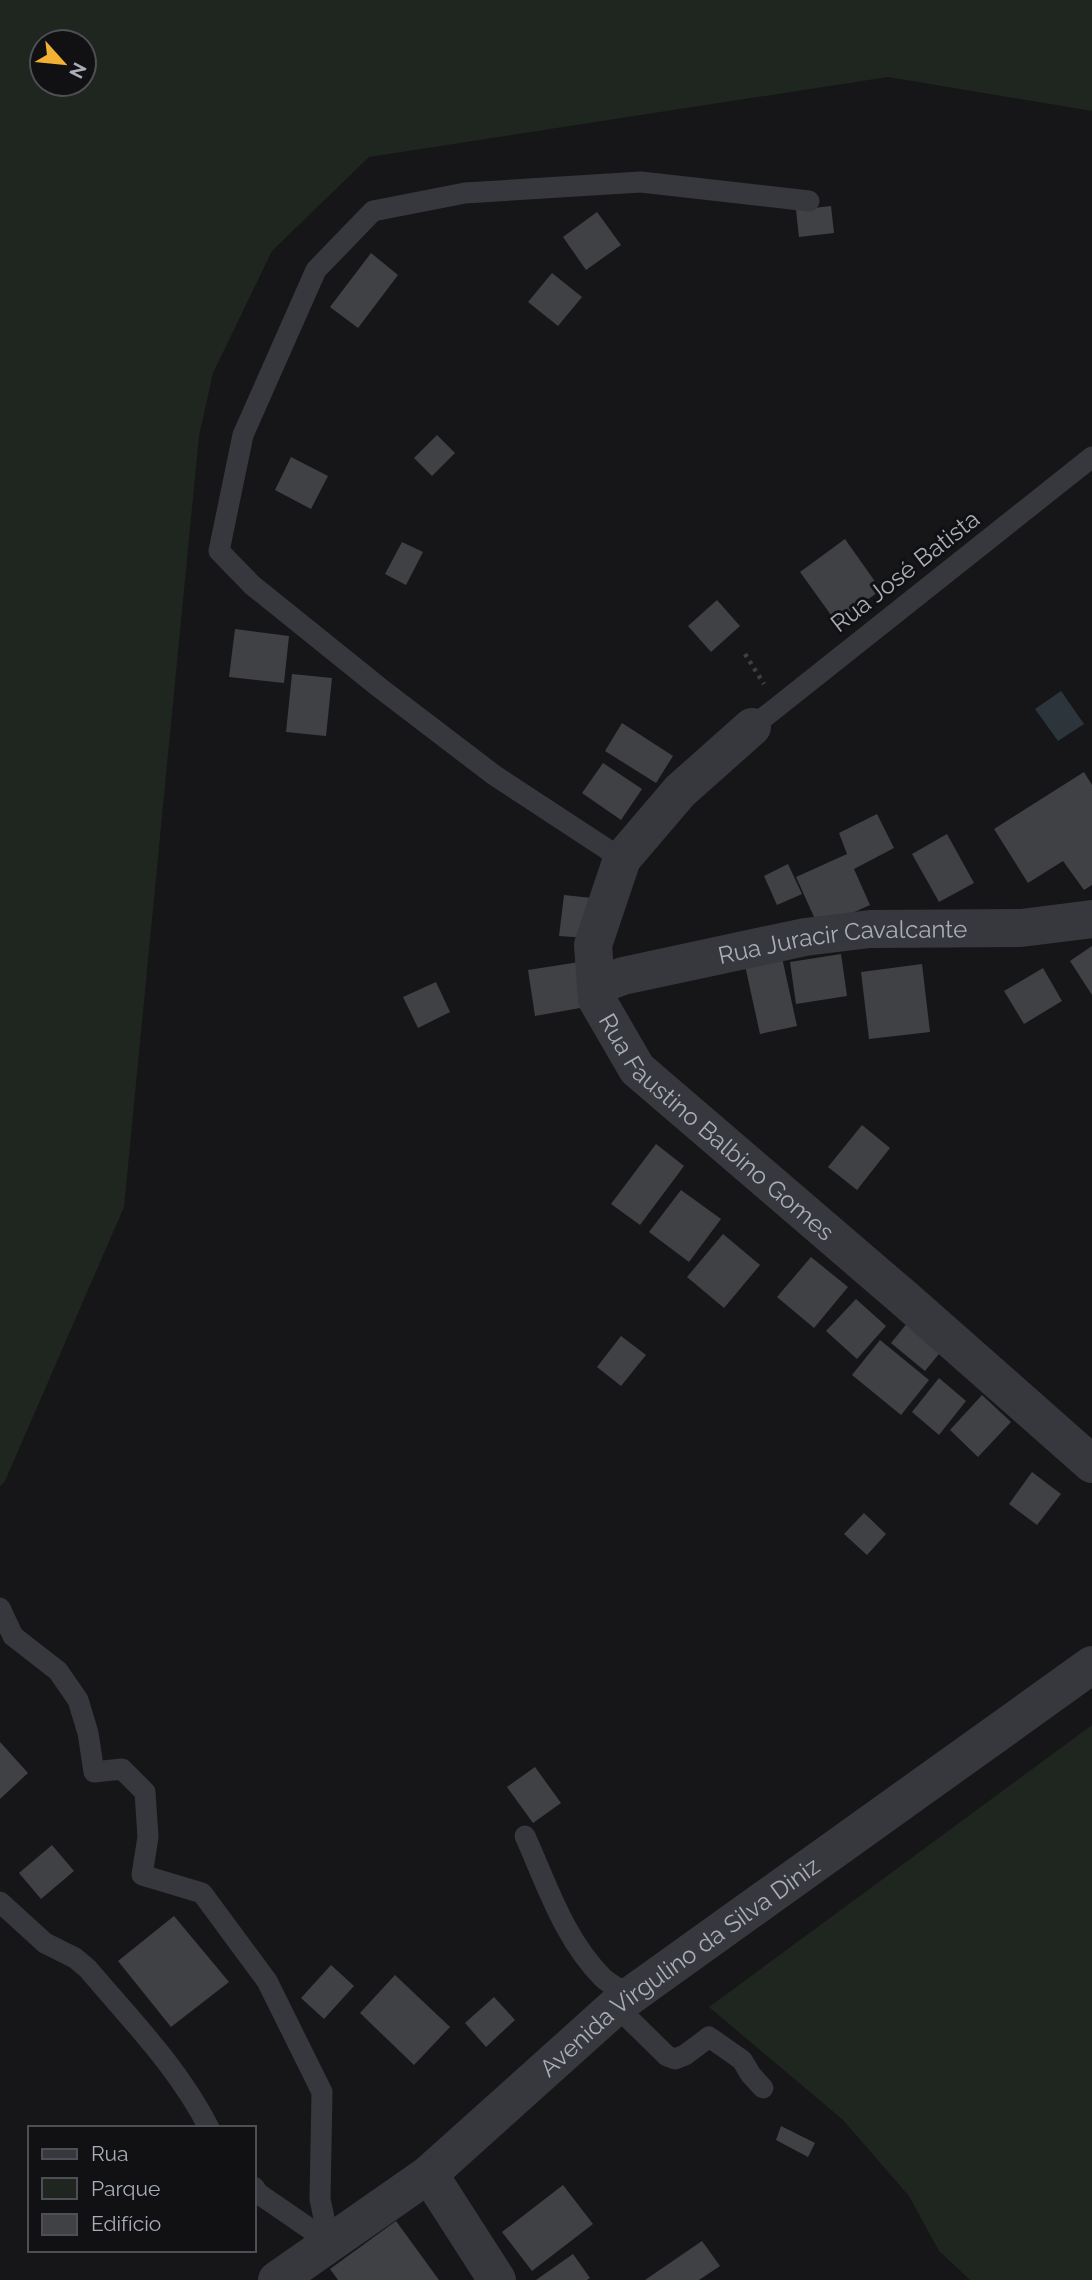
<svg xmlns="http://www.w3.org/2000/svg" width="1092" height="2280" font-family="Raleway,sans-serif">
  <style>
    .green { fill: #1e261f; fill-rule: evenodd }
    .water { fill: #2c353c }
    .building { fill: #404145 }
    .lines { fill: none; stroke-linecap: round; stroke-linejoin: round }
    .path { stroke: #3d3f44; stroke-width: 4.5; stroke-dasharray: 3.5 5; stroke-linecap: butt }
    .service { stroke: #37383d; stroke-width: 21 }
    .minor { stroke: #37383d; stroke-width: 38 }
    .labels { text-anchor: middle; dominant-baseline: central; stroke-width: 6; stroke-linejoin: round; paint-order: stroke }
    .street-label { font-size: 24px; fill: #a8adb8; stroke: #111113 }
  </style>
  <rect width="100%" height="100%" fill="#161618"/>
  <!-- green -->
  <g class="green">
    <path d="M0 0H1092V111L888 77 369 157 272 251 213 373 199 436 124 1207 5 1481 0 1486ZM42 42H84V84H42Z"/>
    <path d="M1092 1725V2280H970L939 2251 909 2196 843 2120 709 2007Z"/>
  </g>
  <!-- water -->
  <path class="water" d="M1061 691 1084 724 1058 741 1035 709Z"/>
  <!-- building -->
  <g class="building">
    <path d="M831 206 834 233 799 237 796 210Z"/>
    <path d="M597 212 621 245 586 270 563 237Z"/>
    <path d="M371 253 398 275 358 328 330 307Z"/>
    <path d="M552 273 582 297 558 326 528 302Z"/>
    <path d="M437 435 455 453 432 476 414 458Z"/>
    <path d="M291 457 328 476 311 509 275 490Z"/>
    <path d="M845 539 881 590 836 622 800 572Z"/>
    <path d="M402 542 423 552 406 585 385 574Z"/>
    <path d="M717 600 740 626 711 652 688 626Z"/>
    <path d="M235 629 289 636 284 683 229 677Z"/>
    <path d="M292 674 332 678 326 736 286 732Z"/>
    <path d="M622 723 673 756 656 783 605 751Z"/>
    <path d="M603 763 642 789 621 820 582 793Z"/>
    <path d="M1084 772 1092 785V885L1084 890 1063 861 1028 883 994 829Z"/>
    <path d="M877 814 894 848 854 869 870 905 819 928 796 877 847 854 839 833Z"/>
    <path d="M947 834 974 883 939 902 912 854Z"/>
    <path d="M788 864 802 894 777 905 764 876Z"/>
    <path d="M564 895 592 898 588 938 559 936Z"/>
    <path d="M1092 946V995L1070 961Z"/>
    <path d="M781 953 797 1026 760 1034 744 961Z"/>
    <path d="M841 954 847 996 796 1004 790 962Z"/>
    <path d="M579 962 586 1007 535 1016 528 970Z"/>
    <path d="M922 964 930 1032 869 1039 861 972Z"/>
    <path d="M1043 968 1062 1001 1024 1024 1004 991Z"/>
    <path d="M436 982 450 1012 418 1028 403 997Z"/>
    <path d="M862 1125 890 1148 857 1190 828 1167Z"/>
    <path d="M656 1144 684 1166 640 1225 611 1204Z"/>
    <path d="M681 1190 721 1219 689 1262 649 1232Z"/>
    <path d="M723 1234 760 1265 724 1308 687 1277Z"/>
    <path d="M811 1257 848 1287 814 1328 777 1297Z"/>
    <path d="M856 1299 886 1326 857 1359 826 1331Z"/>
    <path d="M909 1321 943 1349 925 1371 891 1343Z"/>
    <path d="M621 1336 646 1355 621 1386 597 1367Z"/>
    <path d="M880 1340 929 1380 901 1415 852 1375Z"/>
    <path d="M939 1378 966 1401 939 1435 912 1412Z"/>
    <path d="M982 1395 1011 1422 978 1457 950 1430Z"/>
    <path d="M1032 1472 1061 1494 1037 1525 1009 1504Z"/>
    <path d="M864 1513 886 1534 867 1555 844 1534Z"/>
    <path d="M0 1742 28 1773 0 1799Z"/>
    <path d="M535 1767 561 1803 533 1823 507 1787Z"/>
    <path d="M52 1845 74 1871 41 1899 19 1873Z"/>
    <path d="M174 1916 229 1982 171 2027 118 1961Z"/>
    <path d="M331 1965 354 1986 324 2019 301 1998Z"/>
    <path d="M395 1975 450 2027 414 2065 360 2013Z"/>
    <path d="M494 1997 515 2020 486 2047 465 2023Z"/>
    <path d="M781 2126 815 2143 808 2157 776 2140Z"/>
    <path d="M563 2185 593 2224 532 2271 502 2232Z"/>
    <path d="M396 2221 439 2280H338L330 2269Z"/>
    <path d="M702 2241 720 2266 699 2280H645Z"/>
    <path d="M573 2254 590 2278 587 2280H536Z"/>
  </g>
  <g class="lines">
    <!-- path -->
    <path class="path" d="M745 654 764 684"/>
    <!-- service -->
    <g class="service">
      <path d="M752 727 1092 457"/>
      <path d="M622 859 494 775 380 688 252 585 219 551 243 435 316 270 373 211 465 193 641 182 809 201"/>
      <path d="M0 1608 13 1636 58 1671 78 1700 88 1733 94 1772 122 1769 145 1792 148 1837 142 1875 202 1893 267 1981 322 2092 320 2199 329 2242"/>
      <path d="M525 1836C547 1885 564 1939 603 1978 611 1985 621 1990 630 1996"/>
      <path d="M0 1902 45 1943 75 1958 88 1969C131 2020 178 2067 209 2128"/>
      <path d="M616 2006 667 2056 675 2059 685 2055 709 2037 742 2060 751 2075 763 2088"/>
      <path d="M254 2187 259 2194 329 2242"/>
    </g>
    <!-- minor -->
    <g class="minor">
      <path id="s1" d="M752 727 680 791 622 859 593 945 597 1000 637 1069 905 1299 1092 1464"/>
      <path id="s2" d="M596 986 623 976 805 937 870 929 1021 928 1092 919"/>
      <path d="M429 2174 497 2280"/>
      <path id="s3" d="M277 2280 429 2174 616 2006 1092 1665"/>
    </g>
  </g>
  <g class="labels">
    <!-- street labels -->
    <g class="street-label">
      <text transform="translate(905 571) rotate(-38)">Rua José Batista</text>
      <text stroke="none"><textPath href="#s2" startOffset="252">Rua Juracir Cavalcante</textPath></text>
      <text stroke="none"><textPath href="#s1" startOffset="508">Rua Faustino Balbino Gomes</textPath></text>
      <text stroke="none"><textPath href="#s3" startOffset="511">Avenida Virgulino da Silva Diniz</textPath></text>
    </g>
  </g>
  <!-- legend -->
  <rect x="28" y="2126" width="228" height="126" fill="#111113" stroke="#4d4f55" stroke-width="2"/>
  <rect x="42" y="2149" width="35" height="10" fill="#37383d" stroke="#4d4f55" stroke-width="2"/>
  <text x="91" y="2161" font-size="21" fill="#a8adb8">Rua</text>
  <rect x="42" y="2178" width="35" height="21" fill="#1e261f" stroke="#4d4f55" stroke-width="2"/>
  <text x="91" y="2196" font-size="21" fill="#a8adb8">Parque</text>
  <rect x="42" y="2214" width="35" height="21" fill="#404145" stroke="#4d4f55" stroke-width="2"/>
  <text x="91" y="2231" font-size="21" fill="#a8adb8">Edifício</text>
  <!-- north arrow -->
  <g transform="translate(63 63) rotate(117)"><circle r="33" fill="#111113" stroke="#4d4f55" stroke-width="2"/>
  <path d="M0-5L12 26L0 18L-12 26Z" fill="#f2b134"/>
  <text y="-10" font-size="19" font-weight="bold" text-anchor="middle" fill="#a8adb8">N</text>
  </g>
</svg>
